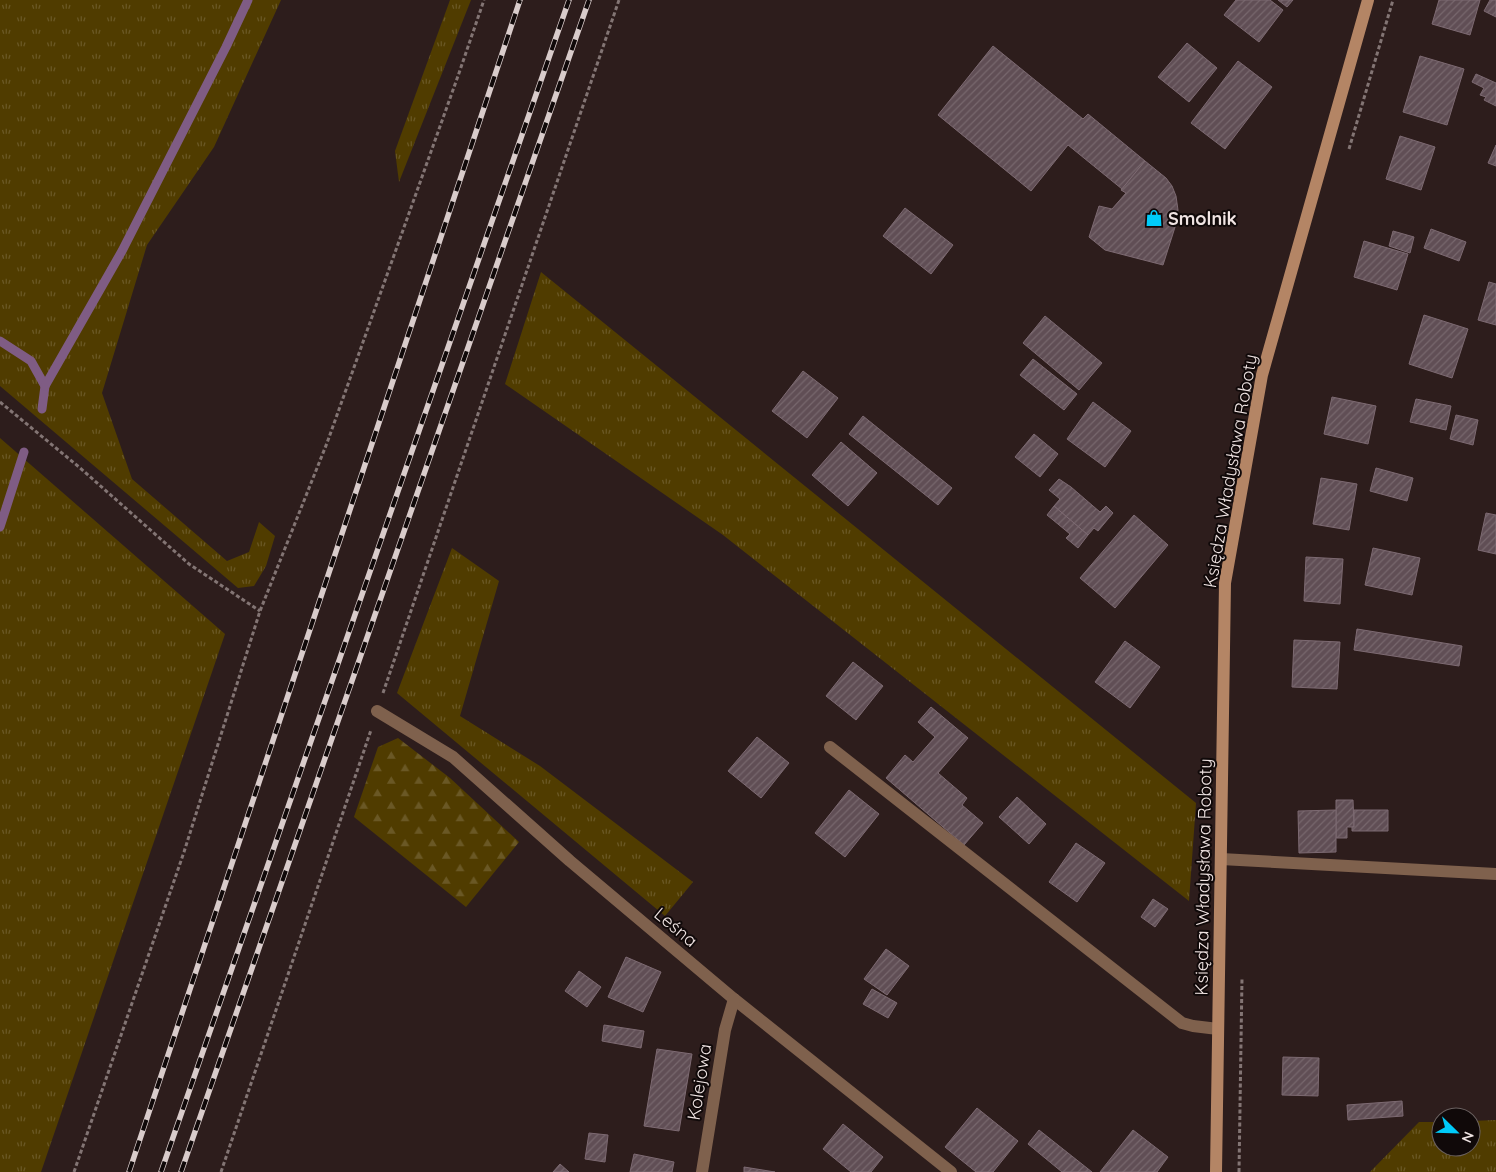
<svg xmlns="http://www.w3.org/2000/svg" width="1496" height="1172" font-family="Quicksand,sans-serif">
  <style>
    .grass { fill: url(#grass-tufts) }
    .forest { fill: url(#forest-firs) }
    .lines { fill: none; stroke-linecap: round; stroke-linejoin: round }
    .stream { stroke: #7f5c84; stroke-width: 9 }
    .building { fill: url(#building-hatch); stroke: #7d6a72 }
    .path { stroke: #837574; stroke-width: 3; stroke-dasharray: 4 2.5; stroke-linecap: butt }
    .lane { stroke: #7f614d; stroke-width: 12 }
    .street { stroke: #7f614d; stroke-width: 12 }
    .secondary { stroke: #b48565; stroke-width: 12 }
    .rail-casing { stroke: #d9cccb; stroke-width: 5.5 }
    .rail { stroke: #100909; stroke-width: 4; stroke-dasharray: 11; stroke-linecap: butt }
    .labels { text-anchor: middle; dominant-baseline: central; stroke-width: 4; stroke-linejoin: round; paint-order: stroke }
    .poi-label { font-size: 18px; font-weight: bold; fill: #f0e4e3; stroke: #100909; text-anchor: start }
    .street-label { font-size: 18px; fill: #f0e4e3; stroke: #100909 }
  </style>
  <defs>
    <pattern id="grass-tufts" width="24" height="20" patternUnits="userSpaceOnUse" patternTransform="scale(1.25)"><rect width="24" height="20" fill="#503c00"/><path d="M3 7l-1-3M5 7V3M7 7l1-3M15 17l-1-3M17 17v-4M19 17l1-3" fill="none" stroke="#6a5825"/></pattern>
    <pattern id="forest-firs" width="22" height="20" patternUnits="userSpaceOnUse" patternTransform="scale(1.25)"><rect width="22" height="20" fill="#503c00"/><path d="M5 1l3.5 6h-7zM16 11l3.5 6h-7z" fill="#6a5825"/></pattern>
    <pattern id="building-hatch" width="6" height="6" patternUnits="userSpaceOnUse" patternTransform="scale(1.25)"><rect width="6" height="6" fill="#604e55"/><path d="M-1 1l2-2M0 6l6-6M5 7l2-2" fill="none" stroke="#77676d"/></pattern>
  </defs>
  <rect width="100%" height="100%" fill="#2d1d1c"/>
  <!-- grass -->
  <g class="grass">
    <path d="M0 0H281L214 147 147 245 102 393 132 479 227 561 249 552 259 522 275 536 266 566 254 586 238 588 0 386Z"/>
    <path d="M450 0H471L399 182 395 151Z"/>
    <path d="M541 272 1196 803 1189 901 723 535 505 384Z"/>
    <path d="M0 438 225 634 41 1172H0Z"/>
    <path d="M452 548 499 581 460 716 540 766 693 882 665 916 397 693Z"/>
    <path d="M1496 1120V1172H1370L1419 1122H1441V1147H1471V1121Z"/>
  </g>
  <!-- forest -->
  <path class="forest" d="M398 738 450 778 519 842 466 907 354 817 378 747Z"/>
  <g class="lines">
    <!-- stream -->
    <g class="stream">
      <path d="M0 341 31 361 45 386 42 409"/>
      <path d="M45 386 122 251 226 47 248 0"/>
      <path d="M0 527 24 452"/>
    </g>
  </g>
  <!-- building -->
  <g class="building">
    <path d="M1236 0H1270L1283 10 1259 42 1224 15Z"/>
    <path d="M1278 0H1293L1287 7Z"/>
    <path d="M1439 0H1480L1470 35 1432 24Z"/>
    <path d="M1490 0H1496V17L1484 11Z"/>
    <path d="M1187 43 1217 68 1189 102 1158 77Z"/>
    <path d="M993 46 1083 119 1088 114 1145 161 1122 189 1068 145 1031 191 938 115Z"/>
    <path d="M1420 56 1464 69 1447 125 1403 112Z"/>
    <path d="M1238 61 1272 87 1225 149 1191 123Z"/>
    <path d="M1476 74 1496 83V106L1484 100 1486 97 1480 95 1484 88 1472 82Z"/>
    <path d="M1400 136 1435 147 1421 190 1386 179Z"/>
    <path d="M1496 145V166L1488 163Z"/>
    <path d="M1145 161 1166 178 1172 186 1176 196 1178 210 1176 224 1163 265 1105 250 1089 237 1099 206 1112 209 1126 193 1121 190Z"/>
    <path d="M905 208 953 245 931 274 883 236Z"/>
    <path d="M1431 229 1466 242 1459 261 1424 248Z"/>
    <path d="M1393 231 1414 237 1410 253 1389 246Z"/>
    <path d="M1364 241 1408 254 1397 290 1354 277Z"/>
    <path d="M1489 282 1496 284V325L1478 320Z"/>
    <path d="M1424 315 1468 329 1452 378 1409 364Z"/>
    <path d="M1045 316 1102 363 1079 390 1023 343Z"/>
    <path d="M1033 359 1077 394 1064 410 1020 375Z"/>
    <path d="M803 371 838 398 807 438 772 411Z"/>
    <path d="M1332 397 1376 406 1368 444 1324 434Z"/>
    <path d="M1416 399 1451 406 1446 430 1410 422Z"/>
    <path d="M1093 402 1131 431 1105 467 1067 439Z"/>
    <path d="M1456 415 1478 420 1473 445 1450 439Z"/>
    <path d="M863 416 952 488 938 505 849 434Z"/>
    <path d="M1034 434 1058 454 1040 477 1015 457Z"/>
    <path d="M841 442 877 473 848 506 812 475Z"/>
    <path d="M1376 468 1413 478 1407 501 1370 491Z"/>
    <path d="M1321 478 1357 484 1349 530 1313 524Z"/>
    <path d="M1059 479 1071 487 1100 512 1106 506 1113 513 1098 531 1094 528 1088 535 1054 506 1060 499 1049 490Z"/>
    <path d="M1054 506 1088 535 1078 548 1066 538 1070 534 1047 515Z"/>
    <path d="M1486 513 1496 515V554L1478 550Z"/>
    <path d="M1134 515 1168 545 1115 608 1080 578Z"/>
    <path d="M1373 548 1420 558 1412 595 1365 585Z"/>
    <path d="M1306 557 1343 559 1340 604 1304 601Z"/>
    <path d="M1357 629 1462 646 1459 666 1354 650Z"/>
    <path d="M1294 640 1340 642 1337 689 1292 687Z"/>
    <path d="M1125 641 1160 667 1130 708 1095 682Z"/>
    <path d="M853 662 883 686 856 720 826 696Z"/>
    <path d="M931 707 968 738 938 773 967 798 962 805 983 823 964 845 886 778 905 755 913 762 935 737 918 722Z"/>
    <path d="M757 737 789 763 761 798 728 771Z"/>
    <path d="M849 790 879 814 845 857 815 833Z"/>
    <path d="M1017 797 1046 824 1029 844 999 817Z"/>
    <path d="M1336 800H1353L1354 827H1347V838H1336Z"/>
    <path d="M1336 810V852L1299 853 1298 811Z"/>
    <path d="M1354 810H1388V831H1352V827H1354Z"/>
    <path d="M1076 843 1105 863 1077 902 1049 882Z"/>
    <path d="M1153 899 1168 909 1155 927 1141 917Z"/>
    <path d="M886 949 909 966 887 995 864 979Z"/>
    <path d="M626 957 661 972 643 1012 608 997Z"/>
    <path d="M579 971 601 987 587 1007 565 991Z"/>
    <path d="M872 989 897 1003 888 1018 863 1004Z"/>
    <path d="M604 1025 644 1031 641 1048 602 1041Z"/>
    <path d="M657 1049 692 1054 679 1131 644 1126Z"/>
    <path d="M1283 1057 1319 1058 1318 1096 1282 1095Z"/>
    <path d="M1402 1101 1403 1116 1348 1120 1347 1105Z"/>
    <path d="M977 1108 1018 1141 993 1172H976L945 1147Z"/>
    <path d="M843 1124 883 1157 871 1172H851L823 1149Z"/>
    <path d="M1039 1130 1092 1172H1062L1028 1144Z"/>
    <path d="M1133 1130 1168 1157 1157 1172H1100Z"/>
    <path d="M589 1133 608 1135 605 1162 585 1159Z"/>
    <path d="M634 1154 674 1162 672 1172H630Z"/>
    <path d="M560 1164 569 1172H553Z"/>
    <path d="M744 1167 775 1172H744Z"/>
  </g>
  <g class="lines">
    <!-- path -->
    <g class="path">
      <path d="M1349 149 1393 0"/>
      <path d="M0 402 79 467 189 564 260 611"/>
      <path d="M383 693 619 0"/>
      <path d="M74 1172 184 852 260 611 327 443 458 76 484 0"/>
      <path d="M221 1172 371 730"/>
      <path d="M1239 1172 1242 978"/>
    </g>
    <!-- lane -->
    <g class="lane">
      <path d="M830 747 1182 1023 1193 1026 1218 1029"/>
      <path d="M1221 859 1496 874"/>
    </g>
    <!-- street -->
    <g class="street">
      <path d="M377 711 453 757 570 861 734 999 951 1172"/>
      <path d="M702 1172 725 1030 734 999"/>
    </g>
    <!-- secondary -->
    <path class="secondary" d="M1216 1172 1225 583 1262 375 1368 0"/>
    <!-- rail casing -->
    <g class="rail-casing">
      <g id="rail">
        <path d="M129 1172 520 0"/>
        <path d="M161 1172 569 0"/>
        <path d="M181 1172 589 0"/>
      </g>
    </g>
    <!-- rail -->
    <use href="#rail" class="rail"/>
  </g>
  <!-- icons -->
  <defs>
    <g id="shop-bare" transform="scale(1.35)"><path d="M-5-2.5h2.3a2.7 3.5 0 0 1 5.4 0H5L5.5 6h-11ZM-1.5-2.5h3a1.5 2.3 0 0 0-3 0Z" fill="#00cbf9" stroke="#100909" stroke-width="2.5" paint-order="stroke"/></g>
  </defs>
  <g fill-rule="evenodd">
    <use href="#shop-bare" x="1154" y="218"/>
  </g>
  <g class="labels">
    <!-- poi labels -->
    <g class="poi-label">
      <text x="1168" y="218">Smolnik</text>
    </g>
    <!-- street labels -->
    <g class="street-label">
      <text transform="translate(1230 471) rotate(-80)">Księdza Władysława Roboty</text>
      <text transform="translate(1203 877) rotate(-89)">Księdza Władysława Roboty</text>
      <text transform="translate(676 927) rotate(40)">Leśna</text>
      <text transform="translate(699 1082) rotate(-81)">Kolejowa</text>
    </g>
  </g>
  <!-- north arrow -->
  <g transform="translate(1456 1132) rotate(113)"><circle r="24" fill="#100909" stroke="#6a6160"/>
  <path d="M0-4L9 19L0 12L-9 19Z" fill="#00cbf9"/>
  <text y="-8" font-size="14" font-weight="bold" text-anchor="middle" fill="#f0e4e3">N</text>
  </g>
</svg>
